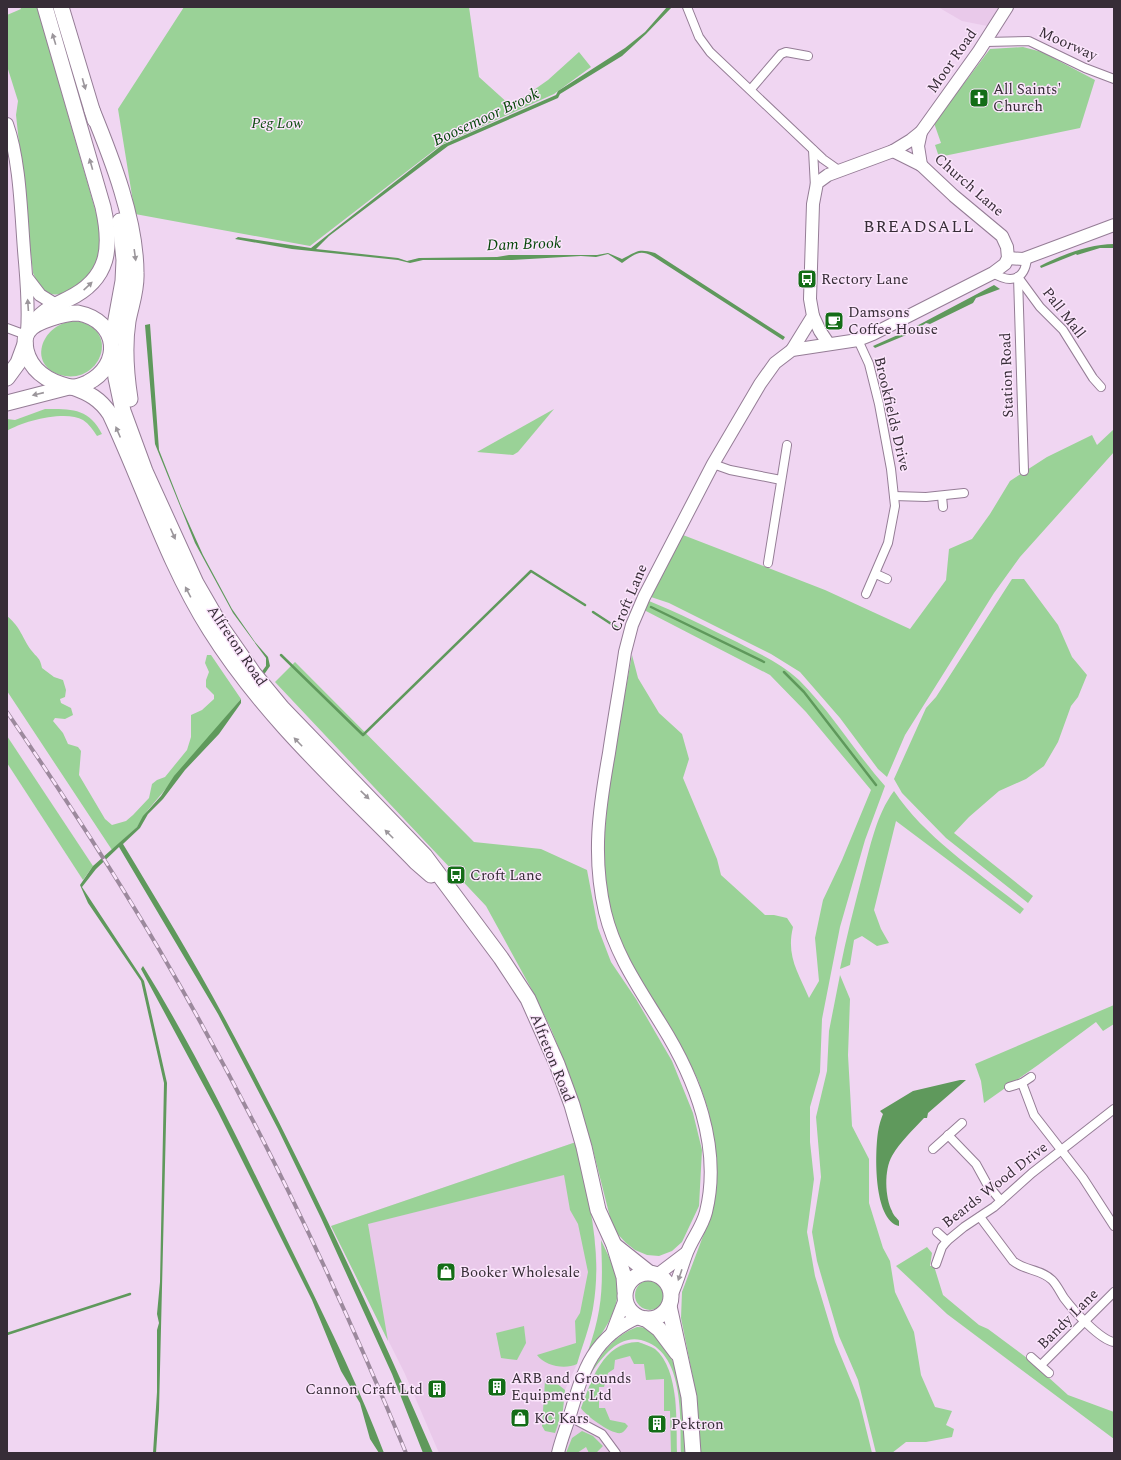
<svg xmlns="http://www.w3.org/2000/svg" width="1121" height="1460" font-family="Spectral,serif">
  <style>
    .built { fill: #e9c9ea }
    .green { fill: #9ad297 }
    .water { fill: #5f995c }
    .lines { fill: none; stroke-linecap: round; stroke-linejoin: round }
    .stream { stroke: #5f995c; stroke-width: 2.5 }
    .street-casing { stroke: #957d96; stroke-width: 10 }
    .secondary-casing { stroke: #957d96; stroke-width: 14 }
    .highway-casing { stroke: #957d96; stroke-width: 17 }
    .street { stroke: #fff; stroke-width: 8 }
    .secondary { stroke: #fff; stroke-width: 12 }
    .highway { stroke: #fff; stroke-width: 15 }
    .rail-casing { stroke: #9c899d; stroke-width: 4 }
    .rail { stroke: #fbe5fc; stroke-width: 2.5; stroke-dasharray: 8; stroke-linecap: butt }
    .oneway { fill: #9b969b }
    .labels { text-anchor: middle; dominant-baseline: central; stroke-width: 3; stroke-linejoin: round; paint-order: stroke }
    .street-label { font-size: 15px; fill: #372d37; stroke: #fbe5fc }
    .poi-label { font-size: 15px; fill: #372d37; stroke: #fbe5fc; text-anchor: start }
    .park-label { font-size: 15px; font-style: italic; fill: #0f4d10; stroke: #fbe5fc }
    .water-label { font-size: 16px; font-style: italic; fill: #07480a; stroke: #fbe5fc }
    .quarter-label { font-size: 17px; letter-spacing: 1px; fill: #372d37; stroke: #fbe5fc }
  </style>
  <rect width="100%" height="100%" fill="#f0d6f2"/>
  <!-- built -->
  <g class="built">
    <path d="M938 7H999L987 26 962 21Z"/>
    <path d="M576 1142 593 1223 597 1264 593 1309 577 1364 565 1390 563 1410 551 1453H439L405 1374 331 1226Z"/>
    <path d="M638 1342 654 1348 659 1353 666 1366 673 1386 676 1399 677 1453H564L595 1372 617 1347 624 1343Z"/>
  </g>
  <!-- green -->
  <g class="green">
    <path d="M20 7H37L99 223C100 235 102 249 98 260 91 277 64 304 44 291 38 286 36 279 33 273L16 115 18 101 7 66V15L21 9Z"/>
    <path d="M184 7H469L479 77 511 106 548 80 579 52 591 67 554 94 441 145 310 246 135 214 118 109Z"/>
    <path d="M1023 47 1042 52 1095 80 1080 128 939 157 935 145 941 143 934 123 990 49Z"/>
    <path d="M76 321C121 329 101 382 65 376 25 369 40 322 76 321Z"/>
    <path d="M45 409C71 409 89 408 102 434L97 436C93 430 89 424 83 420 66 410 23 421 7 431V419L15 420Z"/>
    <path d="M554 409 518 452 513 455 477 452Z"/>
    <path d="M1114 429V452L1020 557 994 593 905 735 887 777 878 769 840 718 800 672 771 654 669 603 651 597 683 535 825 590 910 629 946 580 949 549 972 539 990 514 1010 481 1047 457 1092 435 1097 445Z"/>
    <path d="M1012 579H1024L1058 625 1072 657 1087 675 1078 697 1071 706 1058 742 1044 766 1026 779 999 791 969 817 954 833 1033 896 1028 903 946 838 902 793 894 779 926 708 936 697Z"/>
    <path d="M649 601C679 613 708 628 737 642 758 653 782 664 799 680 832 713 855 752 885 786L865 840 840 927 822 1019 820 1072 810 1107V1142L814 1179 807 1232 812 1259 815 1276 835 1342 859 1400 872 1453H699L695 1388 681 1318 682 1292 711 1215 713 1133 708 1109 698 1080 681 1046 654 1007 616 935 604 881V841L610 775 632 655 638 678 659 713 682 734 689 759 683 778 717 859 721 875 765 915H774L787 918 793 927C786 956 798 972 809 998L819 981 815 938 823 900 842 860 871 790 806 712 770 675 644 610Z"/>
    <path d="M7 616C22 629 21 636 31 650 37 658 40 657 42 668L54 677 63 680 66 690 65 697 60 699 61 703 71 708 73 715 65 719 55 718 53 721 63 733 68 744 78 747 81 751 79 775 105 819 112 825 126 821 133 815 149 798 152 784 157 780 165 777 187 750 191 737V715L202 710 214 699V695L206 687V680L209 672 205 663 207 655H211L241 699 148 810 137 827 112 850 7 691Z"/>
    <path d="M295 662 474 842 541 849 587 870 598 928 611 962 636 999 672 1061 693 1113 702 1150 699 1206 682 1242 672 1251 659 1256 647 1255 635 1250 626 1243 613 1229 592 1146 571 1079 551 1029 532 990 486 906 275 682Z"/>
    <path d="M7 736 93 866 83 880 7 763Z"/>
    <path d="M894 791C925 838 981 874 1024 909L1020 914 896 821 874 910 881 929 889 943 877 946 862 936 854 940 850 965 840 969C846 938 854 908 862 877 870 848 876 815 894 791Z"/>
    <path d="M840 975 850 999 848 1055 852 1126 869 1159V1203L883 1248 890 1261 895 1292 914 1332 921 1375 935 1407 952 1411 946 1425 954 1429 952 1437 926 1442H906L892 1453H876L858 1380 839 1336 826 1292 817 1261 812 1232 821 1177 816 1117 827 1071 829 1031Z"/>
    <path d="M1114 1005V1024L1103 1031 1096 1022 1038 1065 984 1103 981 1081 975 1064Z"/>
    <path d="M576 1142C588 1197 603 1251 593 1308 590 1327 582 1346 577 1364 565 1370 545 1366 537 1355L576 1343 575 1321 580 1313 588 1272 578 1224 570 1210 564 1175 368 1224 388 1341 331 1226Z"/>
    <path d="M601 1240C607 1253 614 1266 617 1280 622 1306 604 1333 588 1351 603 1309 603 1284 601 1240Z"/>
    <path d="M927 1247 932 1253 930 1266H934L943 1295 979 1325 988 1329 1027 1358 1068 1395 1114 1412V1439L947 1314 896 1266Z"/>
    <circle cx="650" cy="1295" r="15"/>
    <path d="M524 1326 526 1343 517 1360 501 1358 496 1333Z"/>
    <path d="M637 1327C651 1327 657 1334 664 1345 685 1377 684 1415 685 1453H681C680 1418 685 1351 641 1340 617 1335 602 1358 589 1376 599 1355 615 1335 637 1327Z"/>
    <path d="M638 1342C644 1344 650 1346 655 1349 680 1370 676 1424 677 1453H671L670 1411H664V1379L646 1380 644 1364H634L630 1356 615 1360 614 1369 608 1373 604 1387H599V1408H605L610 1420 625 1423 628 1426C626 1429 624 1432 621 1433 612 1435 585 1415 581 1408 592 1380 602 1343 638 1342Z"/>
    <path d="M545 1380 555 1382 565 1390 563 1410 555 1433 545 1431 542 1426Z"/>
    <path d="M582 1431 593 1436 603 1446 597 1452 589 1453 586 1447 577 1453H566L572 1438Z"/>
  </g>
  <!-- water -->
  <g class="water">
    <path d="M667 7H672L646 34 622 56 560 94 558 98 448 146 329 236 316 249 398 258 407 261 419 258 497 257 509 255H597L608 253 622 259C637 252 637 248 655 253L785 337 783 340 654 257C639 248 634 255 622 263L608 254 596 257 581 256 512 260H423L410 263 398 260 292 249 235 239 238 237 311 248 442 145 556 95 558 91 625 48 645 32Z"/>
    <path d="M1114 244V248H1100L1077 255 1076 254 1041 268 1040 266C1062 255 1089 244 1114 244Z"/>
    <path d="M994 285 1000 289 976 298 973 303 930 324 926 323 911 333 875 348 873 346 909 330Z"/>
    <path d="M150 324 159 450 181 506 203 555 232 609 255 642 268 657 270 666 263 676 260 674 266 666V658L233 613 195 543 155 444 145 325Z"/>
    <path d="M241 699V703L219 734 185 770 163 799 148 814 140 828 123 844C158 902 193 959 225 1019 301 1160 369 1306 433 1453H423L392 1374 321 1218 278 1129 218 1014 119 847 96 869 82 887 144 981 167 1083 159 1410 156 1453H153L157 1392V1330L159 1323 157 1314 160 1282 164 1083 141 981 88 903 80 885 93 866 137 827 143 816 161 796 174 776Z"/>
    <path d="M143 966C195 1050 238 1139 281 1228 317 1302 355 1376 384 1453H379L370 1439 360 1403 341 1371 312 1300 218 1112 141 969Z"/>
    <path d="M960 1080H966L928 1113 927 1118H924C913 1130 900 1142 892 1156 884 1170 885 1197 892 1211 893 1215 897 1218 899 1221V1226C873 1220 875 1152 878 1132 879 1125 881 1119 883 1114L880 1111 913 1091Z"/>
  </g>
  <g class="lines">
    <!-- stream -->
    <g class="stream">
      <path d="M651 607 764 662"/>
      <path d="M593 612 619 629"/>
      <path d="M281 655 363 735 531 571 585 605"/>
      <path d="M784 672 804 692 876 785"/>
      <path d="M7 1334 130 1294"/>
    </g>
    <!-- street casing -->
    <g class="street-casing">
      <g id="street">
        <path d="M687 7 699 37 710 52 823 159 840 171"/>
        <path d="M986 42 1029 41 1085 68 1114 79"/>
        <path d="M751 89 781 54 786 52 808 56"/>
        <path d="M813 150 815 187"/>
        <path d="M993 273C1011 284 1025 280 1027 258"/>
        <path d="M1018 277 1024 471"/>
        <path d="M1018 277 1040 307 1063 330 1093 378 1101 387"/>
        <path d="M7 328 26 335"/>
        <path d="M858 340 869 364 879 404 891 469 895 506 888 543 866 594"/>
        <path d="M713 464 730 470 781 480"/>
        <path d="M894 496 926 497 964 493"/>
        <path d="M942 496 943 507"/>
        <path d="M768 563 787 445"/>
        <path d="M876 574 887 579"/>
        <path d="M1022 1083 1034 1115 1083 1178 1114 1226"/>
        <path d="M1009 1087 1022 1083 1031 1077"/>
        <path d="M948 1135 976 1164 987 1184 1001 1201"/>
        <path d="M933 1149 962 1123"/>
        <path d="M980 1217 1013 1261C1025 1271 1041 1269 1052 1280 1057 1285 1060 1292 1064 1298 1073 1310 1100 1340 1114 1342"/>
        <path d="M937 1232 947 1241"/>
        <path d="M936 1264 942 1247 947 1241 964 1227 994 1207 1032 1173 1114 1109"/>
        <path d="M1031 1357 1049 1373"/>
        <path d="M1041 1365 1114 1292"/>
        <path d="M570 1417 602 1434 616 1453"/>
      </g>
    </g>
    <!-- secondary casing -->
    <g class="secondary-casing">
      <g id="secondary">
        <path d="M7 124C21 163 21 220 25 262 27 286 29 309 27 332"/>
        <path d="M921 132 918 146 921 165"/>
        <path d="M1008 258 1023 259 1114 225"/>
        <path d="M27 278 40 295 61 308"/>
        <path d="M813 316 820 331 828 343"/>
        <path d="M792 350 813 316 810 299 813 204 817 183 828 175 893 151 911 140 921 132 979 51 1007 7"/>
        <path d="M657 1275 686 1253"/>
        <path d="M671 1296C677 1283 681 1269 686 1255 691 1240 702 1228 706 1212 722 1147 695 1078 661 1024 639 988 615 954 605 912 592 856 599 809 609 753 614 719 620 686 625 652L632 625 644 597 713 464 760 384 775 363 792 350 858 340 873 334 993 273 1005 264 1008 258 1007 247 1002 236 954 196 921 165 893 151"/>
        <path d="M612 1333 625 1299"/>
        <path d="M558 1453C561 1440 566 1428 570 1415 583 1371 593 1336 640 1317"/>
      </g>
    </g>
    <!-- highway casing -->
    <g class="highway-casing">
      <g id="highway">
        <path d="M61 7 95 120"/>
        <path d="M92 110C112 159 136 220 136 273 137 290 131 305 128 321 124 347 126 373 130 399"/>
        <path d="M78 313C119 321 123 365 87 383 82 385 75 388 70 387 49 382 31 372 26 350 25 344 24 337 28 332 34 321 66 313 78 313Z"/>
        <path d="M30 329C40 312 52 307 68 299 110 279 112 247 103 207L45 7"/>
        <path d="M112 341 123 281 124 260 120 221"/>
        <path d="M112 349 116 378 123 411 145 471 196 583 222 628 254 674 282 708 425 856 501 958 528 999 557 1064 572 1105 584 1147 598 1210 614 1245 624 1277 625 1291"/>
        <path d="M7 378 18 363 25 344"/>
        <path d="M72 387C89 393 100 399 110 414 144 486 167 562 210 630 265 718 344 788 416 862L431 875"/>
        <path d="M7 403 69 387"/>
        <path d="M614 1245 648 1272"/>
        <circle cx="648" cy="1296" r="23"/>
        <path d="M669 1306 689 1397 693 1453"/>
        <path d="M646 1319 659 1329 677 1353"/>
      </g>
    </g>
    <!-- street -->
    <use href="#street" class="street"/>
    <!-- secondary -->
    <use href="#secondary" class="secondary"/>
    <!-- highway -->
    <use href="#highway" class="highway"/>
    <!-- rail casing -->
    <g class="rail-casing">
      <path id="rail" d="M7 712C60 790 112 869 160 951 254 1112 335 1281 406 1453"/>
    </g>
    <!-- rail -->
    <use href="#rail" class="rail"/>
  </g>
  <!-- one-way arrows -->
  <defs><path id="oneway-solid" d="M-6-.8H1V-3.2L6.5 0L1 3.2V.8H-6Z"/></defs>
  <g class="oneway">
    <use href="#oneway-solid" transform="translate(54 39) rotate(-107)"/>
    <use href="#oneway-solid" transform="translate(84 84) rotate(74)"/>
    <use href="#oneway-solid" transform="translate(91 164) rotate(-106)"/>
    <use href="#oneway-solid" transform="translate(135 255) rotate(82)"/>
    <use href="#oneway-solid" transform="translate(88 286) rotate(-43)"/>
    <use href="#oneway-solid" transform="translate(28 305) rotate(-94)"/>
    <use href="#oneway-solid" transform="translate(38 394) rotate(167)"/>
    <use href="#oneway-solid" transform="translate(118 432) rotate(-113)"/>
    <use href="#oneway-solid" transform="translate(173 534) rotate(66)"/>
    <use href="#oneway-solid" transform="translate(188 592) rotate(-118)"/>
    <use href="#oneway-solid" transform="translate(298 742) rotate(-134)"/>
    <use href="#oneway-solid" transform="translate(365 795) rotate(44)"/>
    <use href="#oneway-solid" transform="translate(389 834) rotate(-135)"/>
    <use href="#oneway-solid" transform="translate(680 1275) rotate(109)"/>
  </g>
  <!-- icons -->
  <defs>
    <g id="church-square" transform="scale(1)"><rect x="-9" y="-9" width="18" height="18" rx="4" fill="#146d17" stroke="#fbe5fc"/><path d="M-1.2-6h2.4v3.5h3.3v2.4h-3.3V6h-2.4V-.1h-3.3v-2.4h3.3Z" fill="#fff"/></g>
    <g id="bus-square" transform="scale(1)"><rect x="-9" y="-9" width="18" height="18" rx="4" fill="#146d17" stroke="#fbe5fc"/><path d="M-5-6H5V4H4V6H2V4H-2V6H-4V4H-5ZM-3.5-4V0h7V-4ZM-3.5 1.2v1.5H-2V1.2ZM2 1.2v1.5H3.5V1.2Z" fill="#fff"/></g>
    <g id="cafe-square" transform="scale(1)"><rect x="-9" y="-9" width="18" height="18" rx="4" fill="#146d17" stroke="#fbe5fc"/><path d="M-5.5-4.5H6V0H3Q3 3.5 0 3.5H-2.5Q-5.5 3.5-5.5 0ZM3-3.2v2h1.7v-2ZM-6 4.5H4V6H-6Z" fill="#fff"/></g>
    <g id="shop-square" transform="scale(1)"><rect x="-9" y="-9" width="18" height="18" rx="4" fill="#146d17" stroke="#fbe5fc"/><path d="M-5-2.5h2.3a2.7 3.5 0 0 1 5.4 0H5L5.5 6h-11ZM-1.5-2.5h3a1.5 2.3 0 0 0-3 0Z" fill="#fff"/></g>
    <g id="building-square" transform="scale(1)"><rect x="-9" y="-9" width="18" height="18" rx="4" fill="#146d17" stroke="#fbe5fc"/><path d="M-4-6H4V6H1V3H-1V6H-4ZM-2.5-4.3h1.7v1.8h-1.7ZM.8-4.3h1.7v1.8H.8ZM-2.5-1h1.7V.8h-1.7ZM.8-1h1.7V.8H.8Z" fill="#fff"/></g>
  </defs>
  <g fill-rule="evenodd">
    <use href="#church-square" x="979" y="98"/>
    <use href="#bus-square" x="807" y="279"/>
    <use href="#cafe-square" x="834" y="321"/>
    <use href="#bus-square" x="456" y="875"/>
    <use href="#shop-square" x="446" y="1272"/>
    <use href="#building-square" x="497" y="1387"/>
    <use href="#building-square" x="437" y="1389"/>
    <use href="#shop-square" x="520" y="1418"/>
    <use href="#building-square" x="657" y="1424"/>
  </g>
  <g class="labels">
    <!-- street labels -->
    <g class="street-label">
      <text transform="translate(1068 44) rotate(24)">Moorway</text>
      <text transform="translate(952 61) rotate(-55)">Moor Road</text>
      <text transform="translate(969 185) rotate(41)">Church Lane</text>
      <text transform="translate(1064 313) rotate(52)">Pall Mall</text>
      <text transform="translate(1007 375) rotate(-92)">Station Road</text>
      <text transform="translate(892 414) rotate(77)">Brookfields Drive</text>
      <text transform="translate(629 598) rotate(-67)">Croft Lane</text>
      <text transform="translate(237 646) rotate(56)">Alfreton Road</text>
      <text transform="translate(552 1058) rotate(68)">Alfreton Road</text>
      <text transform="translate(995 1185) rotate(-38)">Beards Wood Drive</text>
      <text transform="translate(1068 1319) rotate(-45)">Bandy Lane</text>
    </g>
    <!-- poi labels -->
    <g class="poi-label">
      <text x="993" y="89">All Saints'<tspan x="993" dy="17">Church</tspan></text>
      <text x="821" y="279">Rectory Lane</text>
      <text x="848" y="312">Damsons<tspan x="848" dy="17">Coffee House</tspan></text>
      <text x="470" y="875">Croft Lane</text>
      <text x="460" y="1272">Booker Wholesale</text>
      <text x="511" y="1378">ARB and Grounds<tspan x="511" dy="17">Equipment Ltd</tspan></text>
      <text x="423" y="1389" text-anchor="end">Cannon Craft Ltd</text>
      <text x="534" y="1418">KC Kars</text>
      <text x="671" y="1424">Pektron</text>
    </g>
    <!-- park labels -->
    <g class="park-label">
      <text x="277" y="123">Peg Low</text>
    </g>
    <!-- water labels -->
    <g class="water-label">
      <text transform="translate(486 117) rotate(-25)">Boosemoor Brook</text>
      <text transform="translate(524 244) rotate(-2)">Dam Brook</text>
    </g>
    <!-- quarter labels -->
    <g class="quarter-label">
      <text x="919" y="227">BREADSALL</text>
    </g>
  </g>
  <!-- border -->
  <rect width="1121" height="1460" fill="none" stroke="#372d37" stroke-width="16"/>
</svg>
